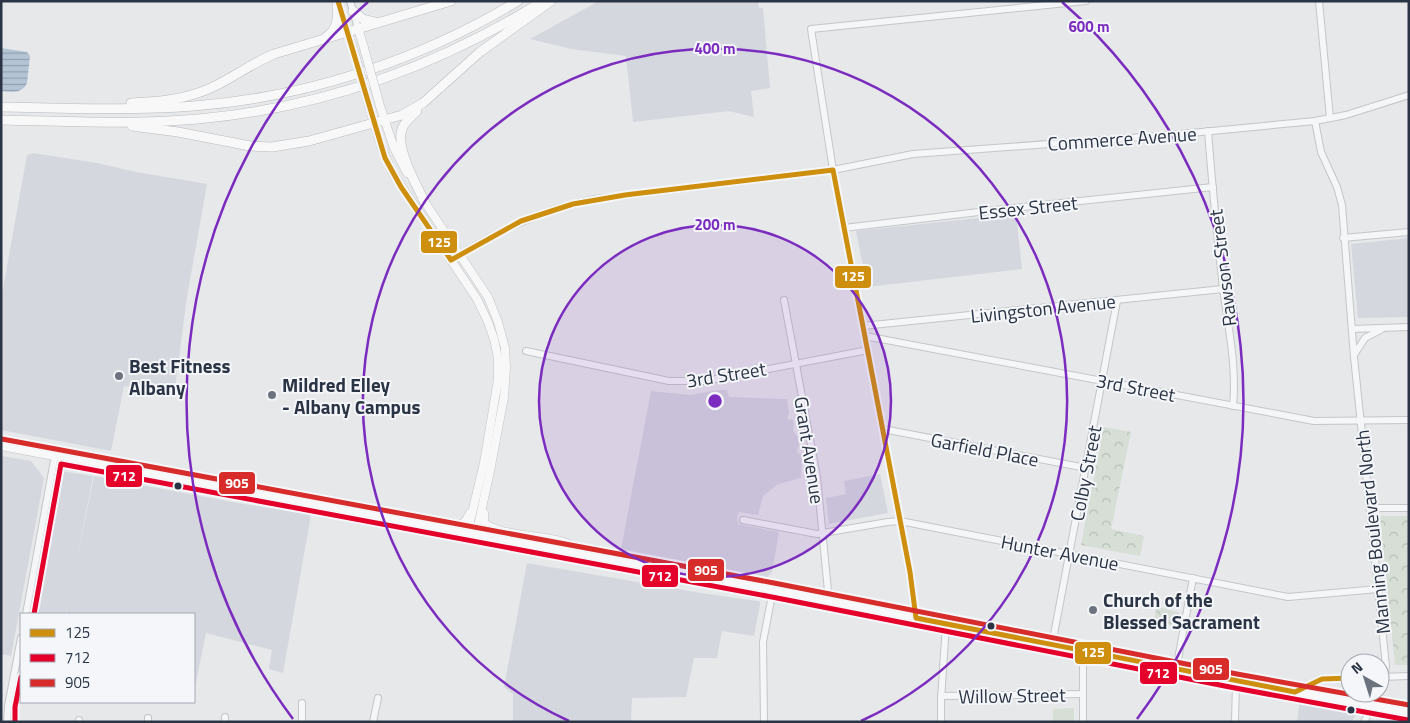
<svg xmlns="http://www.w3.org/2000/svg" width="1410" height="723" font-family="'Titillium Web',sans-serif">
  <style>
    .built { fill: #d4d7dd }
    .grass { fill: #d6ded6 }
    .park { fill: url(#park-crowns) }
    .water { fill: url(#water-rules) }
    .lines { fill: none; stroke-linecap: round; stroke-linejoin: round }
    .minor-casing { stroke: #c4c6c8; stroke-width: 8 }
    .major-casing { stroke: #c2c5c8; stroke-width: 9 }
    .highway-casing { stroke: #b8bbbf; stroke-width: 10 }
    .minor { stroke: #f5f6f7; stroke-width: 6 }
    .major { stroke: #f8f8f8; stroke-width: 8 }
    .highway { stroke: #f8f8f8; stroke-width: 9 }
    .major-bridge-casing { stroke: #c2c5c8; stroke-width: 9; stroke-linecap: butt }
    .major-bridge { stroke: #f8f8f8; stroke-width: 8 }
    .bus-1-casing { stroke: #f4f6f9; stroke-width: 9 }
    .bus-2-casing { stroke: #f4f6f9; stroke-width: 9 }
    .bus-3-casing { stroke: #f4f6f9; stroke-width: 9 }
    .bus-1 { stroke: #ce8f0e; stroke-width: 5 }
    .bus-2 { stroke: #e4002b; stroke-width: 5 }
    .bus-3 { stroke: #d72c2a; stroke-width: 5 }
    .ring { fill: none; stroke: #7b2cbf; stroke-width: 2.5 }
    .poi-dot { fill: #6c737f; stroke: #f4f6f9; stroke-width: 2 }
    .bus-dot { fill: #2b3445; stroke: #f4f6f9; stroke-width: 2 }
    .labels { text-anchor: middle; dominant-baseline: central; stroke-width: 4; stroke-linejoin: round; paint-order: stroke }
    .street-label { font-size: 19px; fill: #2b3445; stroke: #f4f6f9 }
    .poi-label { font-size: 19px; font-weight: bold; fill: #2b3445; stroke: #f4f6f9; text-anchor: start }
    .centre { fill: #7b2cbf; stroke: #f4f6f9; stroke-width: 2.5 }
    .ring-label { font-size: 15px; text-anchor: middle; font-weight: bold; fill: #7b2cbf; stroke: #f4f6f9; stroke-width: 4; stroke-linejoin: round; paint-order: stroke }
    .line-badge { stroke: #f4f6f9; stroke-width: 2 }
    .badge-label { font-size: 14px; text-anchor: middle; font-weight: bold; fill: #fff }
  </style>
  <defs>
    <pattern id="park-crowns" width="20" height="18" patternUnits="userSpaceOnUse" patternTransform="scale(1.25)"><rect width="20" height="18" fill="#d6ded6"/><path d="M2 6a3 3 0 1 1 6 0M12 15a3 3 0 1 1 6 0" fill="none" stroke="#b8bfb9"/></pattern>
    <pattern id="water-rules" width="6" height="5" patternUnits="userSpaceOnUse" patternTransform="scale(1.25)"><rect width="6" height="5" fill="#b4c4d5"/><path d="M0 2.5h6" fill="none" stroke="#93a0af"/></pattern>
  </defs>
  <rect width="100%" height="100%" fill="#e6e8ea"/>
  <!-- built -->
  <g class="built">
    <path d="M599 1H758L759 8H763L770 88 751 91 754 117 729 111 633 122 626 56 571 49 530 39Z"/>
    <path d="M33 153 97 163 136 172 207 184 187 297 174 395 124 386 111 451 1 430V300L27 155Z"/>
    <path d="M1016 214 1022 269 867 287 856 231Z"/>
    <path d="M1409 238V317L1358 318 1351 244Z"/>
    <path d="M718 390H727L729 397 787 399 789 413 787 419 793 420 794 424 793 431 797 436 799 444 797 453 802 454 801 478 778 484 763 496 758 515 739 512 737 517 738 524 779 532 772 572 768 577 621 549 651 391 690 395Z"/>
    <path d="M1 456 31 461 44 478 11 656 1 654Z"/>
    <path d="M61 471 93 476 74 574 94 476 232 502 311 515 283 673 269 669 272 650 206 633 194 692V614H67V607L66 614H33L53 509 58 510 53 508Z"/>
    <path d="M880 474 888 513 829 524 826 498 846 494 844 481Z"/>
    <path d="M527 563 701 593 757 601 760 602V605L754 636 722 631 717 658H694L686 697 632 698 631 722H513V694L504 687Z"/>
    <path d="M1299 704 1355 715 1352 722H1297Z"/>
  </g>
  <!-- grass -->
  <path class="grass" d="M1074 708V722H1053V709Z"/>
  <!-- park -->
  <g class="park">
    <path d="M1104 427 1131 432 1111 529 1144 536 1140 556 1081 545Z"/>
    <path d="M1380 516H1409V665H1395Z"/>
    <path d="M1157 606 1179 613 1177 627 1167 625 1168 621 1154 618Z"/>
  </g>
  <!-- water -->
  <path class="water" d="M1 48 27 52 30 56 27 83C22 94 11 92 1 91Z"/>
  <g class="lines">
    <!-- minor casing -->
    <g class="minor-casing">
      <g id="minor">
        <path d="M350 1 358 28"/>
        <path d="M1319 1 1330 118"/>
        <path d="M340 10 347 32"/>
        <path d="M1315 121 1321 152 1337 187 1342 205 1354 357 1386 666 1383 687 1364 722"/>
        <path d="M1208 131C1212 183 1217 236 1223 288 1228 327 1237 366 1233 406"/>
        <path d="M844 228 1004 209 1213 187"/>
        <path d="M1343 238 1409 232"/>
        <path d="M451 260C496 232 542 209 595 199L833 170 913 154 1170 135 1315 121 1346 115 1409 95"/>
        <path d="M784 300 817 477 828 591 827 602"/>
        <path d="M863 326 1223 289"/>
        <path d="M1352 329 1409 327"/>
        <path d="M865 336 1314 421 1409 420"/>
        <path d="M526 351 669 381H706L868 350"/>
        <path d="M1354 355 1365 338 1382 329"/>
        <path d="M883 429 1086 468"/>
        <path d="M1370 508H1409"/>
        <path d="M743 520 817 534 888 522 900 521 1288 597 1378 589"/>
        <path d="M26 614 55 455"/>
        <path d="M916 618 910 572 833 170 811 29 1086 1"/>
        <path d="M1052 645 1117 301"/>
        <path d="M1176 670 1193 578"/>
        <path d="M1380 677 1409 676"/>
        <path d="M1295 692 1322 679 1350 678"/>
        <path d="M941 696 1083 694"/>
        <path d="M302 703V722"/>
        <path d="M225 717V722"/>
        <path d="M148 718V722"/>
        <path d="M79 720V722"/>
        <path d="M7 722 8 706 21 638"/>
        <path d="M373 722 378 698"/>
        <path d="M764 722 763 642 773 590"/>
        <path d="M941 722V700L946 624"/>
        <path d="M1083 722V652"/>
        <path d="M1235 722 1236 681"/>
      </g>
    </g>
    <!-- major casing -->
    <g class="major-casing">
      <g id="major">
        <path d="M358 28 364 48"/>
        <path d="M347 32 354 51"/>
        <path d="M380 106 394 148 407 173"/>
        <path d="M370 109 381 146 392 172 477 299 488 322 494 339 498 358V380L484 463 467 534"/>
        <path d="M422 198 488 297 498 322 505 348 506 368 504 397 490 471 476 535"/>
        <path d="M1 446 773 590 1236 681 1409 713"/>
        <path d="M484 513V522C496 537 551 534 571 545 574 547 576 552 578 554"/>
        <path d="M448 527C458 528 466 523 470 513"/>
      </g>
    </g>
    <!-- highway casing -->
    <g class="highway-casing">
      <g id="highway">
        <path d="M353 11 363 19 375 22"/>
        <path d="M326 37C339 29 338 15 337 1"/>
        <path d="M131 103C160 102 189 99 215 86 235 76 253 63 274 54L451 1"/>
        <path d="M1 107C65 108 130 111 194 106 308 97 420 60 518 1"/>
        <path d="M417 111C411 117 404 122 402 129 395 149 417 185 425 203"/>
        <path d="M1 120C67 121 133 125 198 119 321 108 438 66 543 1"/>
        <path d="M132 126 178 132 250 146 272 147 309 141 402 115 423 103 480 52 551 1"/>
      </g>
    </g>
    <!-- minor -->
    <use href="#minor" class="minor"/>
    <!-- major -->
    <use href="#major" class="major"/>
    <!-- highway -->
    <use href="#highway" class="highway"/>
    <!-- major-bridge casing -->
    <g class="major-bridge-casing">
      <g id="major-bridge">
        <path d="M364 48 380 106"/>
        <path d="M354 51 370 109"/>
      </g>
    </g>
    <!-- major-bridge -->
    <use href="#major-bridge" class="major-bridge"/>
    <!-- bus-1 casing -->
    <g class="bus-1-casing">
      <path id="bus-1" d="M338 1 385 158 401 187 451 260 521 221 573 204 625 195 833 170 910 572 916 618 1295 692 1322 679 1350 678"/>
    </g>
    <!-- bus-2 casing -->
    <g class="bus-2-casing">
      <g id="bus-2">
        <path d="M34 614 61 464 772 597 1235 688 1408 720"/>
        <path d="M15 722V707L21 677"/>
      </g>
    </g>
    <!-- bus-3 casing -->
    <g class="bus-3-casing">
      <path id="bus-3" d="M2 439 774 583 1237 674 1409 705"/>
    </g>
    <!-- bus-1 -->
    <use href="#bus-1" class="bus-1"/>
    <!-- bus-2 -->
    <use href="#bus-2" class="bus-2"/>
    <!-- bus-3 -->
    <use href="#bus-3" class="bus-3"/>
  </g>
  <!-- distance rings -->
  <circle cx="715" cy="401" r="176" fill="#7b2cbf" fill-opacity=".12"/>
  <g class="ring">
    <circle cx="715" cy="401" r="176"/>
    <path d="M569 721A352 352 0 1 1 861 721"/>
    <path d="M293 719A529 529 0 0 1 368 2M1062 2A529 529 0 0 1 1137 719"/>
  </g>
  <!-- markers -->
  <g class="poi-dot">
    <circle cx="119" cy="376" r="5"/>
    <circle cx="272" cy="395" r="5"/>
    <circle cx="1093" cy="610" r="5"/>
  </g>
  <g class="bus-dot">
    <circle cx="178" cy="486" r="4.5"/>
    <circle cx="991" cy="626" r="4.5"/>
    <circle cx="1351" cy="710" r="4.5"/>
  </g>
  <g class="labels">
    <!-- street labels -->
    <g class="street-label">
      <text transform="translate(1122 138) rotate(-4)">Commerce Avenue</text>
      <text transform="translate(1028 207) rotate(-6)">Essex Street</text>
      <text transform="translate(1222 268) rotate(-97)">Rawson Street</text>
      <text transform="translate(1043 308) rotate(-6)">Livingston Avenue</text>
      <text transform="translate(726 374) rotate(-9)">3rd Street</text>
      <text transform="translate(1136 387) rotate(11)">3rd Street</text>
      <text transform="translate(985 449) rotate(11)">Garfield Place</text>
      <text transform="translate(810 450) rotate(81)">Grant Avenue</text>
      <text transform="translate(1085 473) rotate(-79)">Colby Street</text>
      <text transform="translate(1372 532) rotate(-96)">Manning Boulevard North</text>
      <text transform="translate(1060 552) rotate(11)">Hunter Avenue</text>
      <text transform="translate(1012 695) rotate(-1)">Willow Street</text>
    </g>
    <!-- poi labels -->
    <g class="poi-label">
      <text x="129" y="365">Best Fitness<tspan x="129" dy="22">Albany</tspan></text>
      <text x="282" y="384">Mildred Elley<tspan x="282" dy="22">- Albany Campus</tspan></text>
      <text x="1103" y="599">Church of the<tspan x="1103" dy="22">Blessed Sacrament</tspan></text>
    </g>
  </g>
  <circle cx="715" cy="401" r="8" class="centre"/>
  <g class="ring-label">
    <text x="1089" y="32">600 m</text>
    <text x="715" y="54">400 m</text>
    <text x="715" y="230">200 m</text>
  </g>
  <g class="line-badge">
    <rect x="420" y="230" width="38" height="24" rx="5" fill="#ce8f0e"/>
    <rect x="834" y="265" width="38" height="24" rx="5" fill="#ce8f0e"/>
    <rect x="105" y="464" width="38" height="24" rx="5" fill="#e4002b"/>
    <rect x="218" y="471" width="38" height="24" rx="5" fill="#d72c2a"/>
    <rect x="687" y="558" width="38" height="24" rx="5" fill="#d72c2a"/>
    <rect x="641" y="564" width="38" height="24" rx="5" fill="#e4002b"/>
    <rect x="1074" y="641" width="38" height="24" rx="5" fill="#ce8f0e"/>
    <rect x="1192" y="657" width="38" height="24" rx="5" fill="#d72c2a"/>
    <rect x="1139" y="661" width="39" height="24" rx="5" fill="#e4002b"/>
  </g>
  <g class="badge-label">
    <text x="439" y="247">125</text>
    <text x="853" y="281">125</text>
    <text x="124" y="481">712</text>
    <text x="237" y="488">905</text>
    <text x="706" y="575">905</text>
    <text x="660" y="581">712</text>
    <text x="1093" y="657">125</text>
    <text x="1211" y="674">905</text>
    <text x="1158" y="678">712</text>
  </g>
  <!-- border -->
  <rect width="1410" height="723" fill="none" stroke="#2b3445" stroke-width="5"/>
  <!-- legend -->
  <rect x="20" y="613" width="175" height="90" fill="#f4f6f9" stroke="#a4a8b1"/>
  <rect x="30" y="629" width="25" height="8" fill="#ce8f0e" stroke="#a4a8b1"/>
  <text x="65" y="638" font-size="15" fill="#2b3445">125</text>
  <rect x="30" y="654" width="25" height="8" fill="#e4002b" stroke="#a4a8b1"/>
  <text x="65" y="663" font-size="15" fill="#2b3445">712</text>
  <rect x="30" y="679" width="25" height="8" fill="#d72c2a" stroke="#a4a8b1"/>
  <text x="65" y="688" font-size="15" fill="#2b3445">905</text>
  <!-- north arrow -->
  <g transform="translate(1365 678) rotate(321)"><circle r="24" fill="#f4f6f9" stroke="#a4a8b1"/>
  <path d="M0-4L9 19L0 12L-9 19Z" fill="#6c737f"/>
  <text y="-8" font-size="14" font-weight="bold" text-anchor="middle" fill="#2b3445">N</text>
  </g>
</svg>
